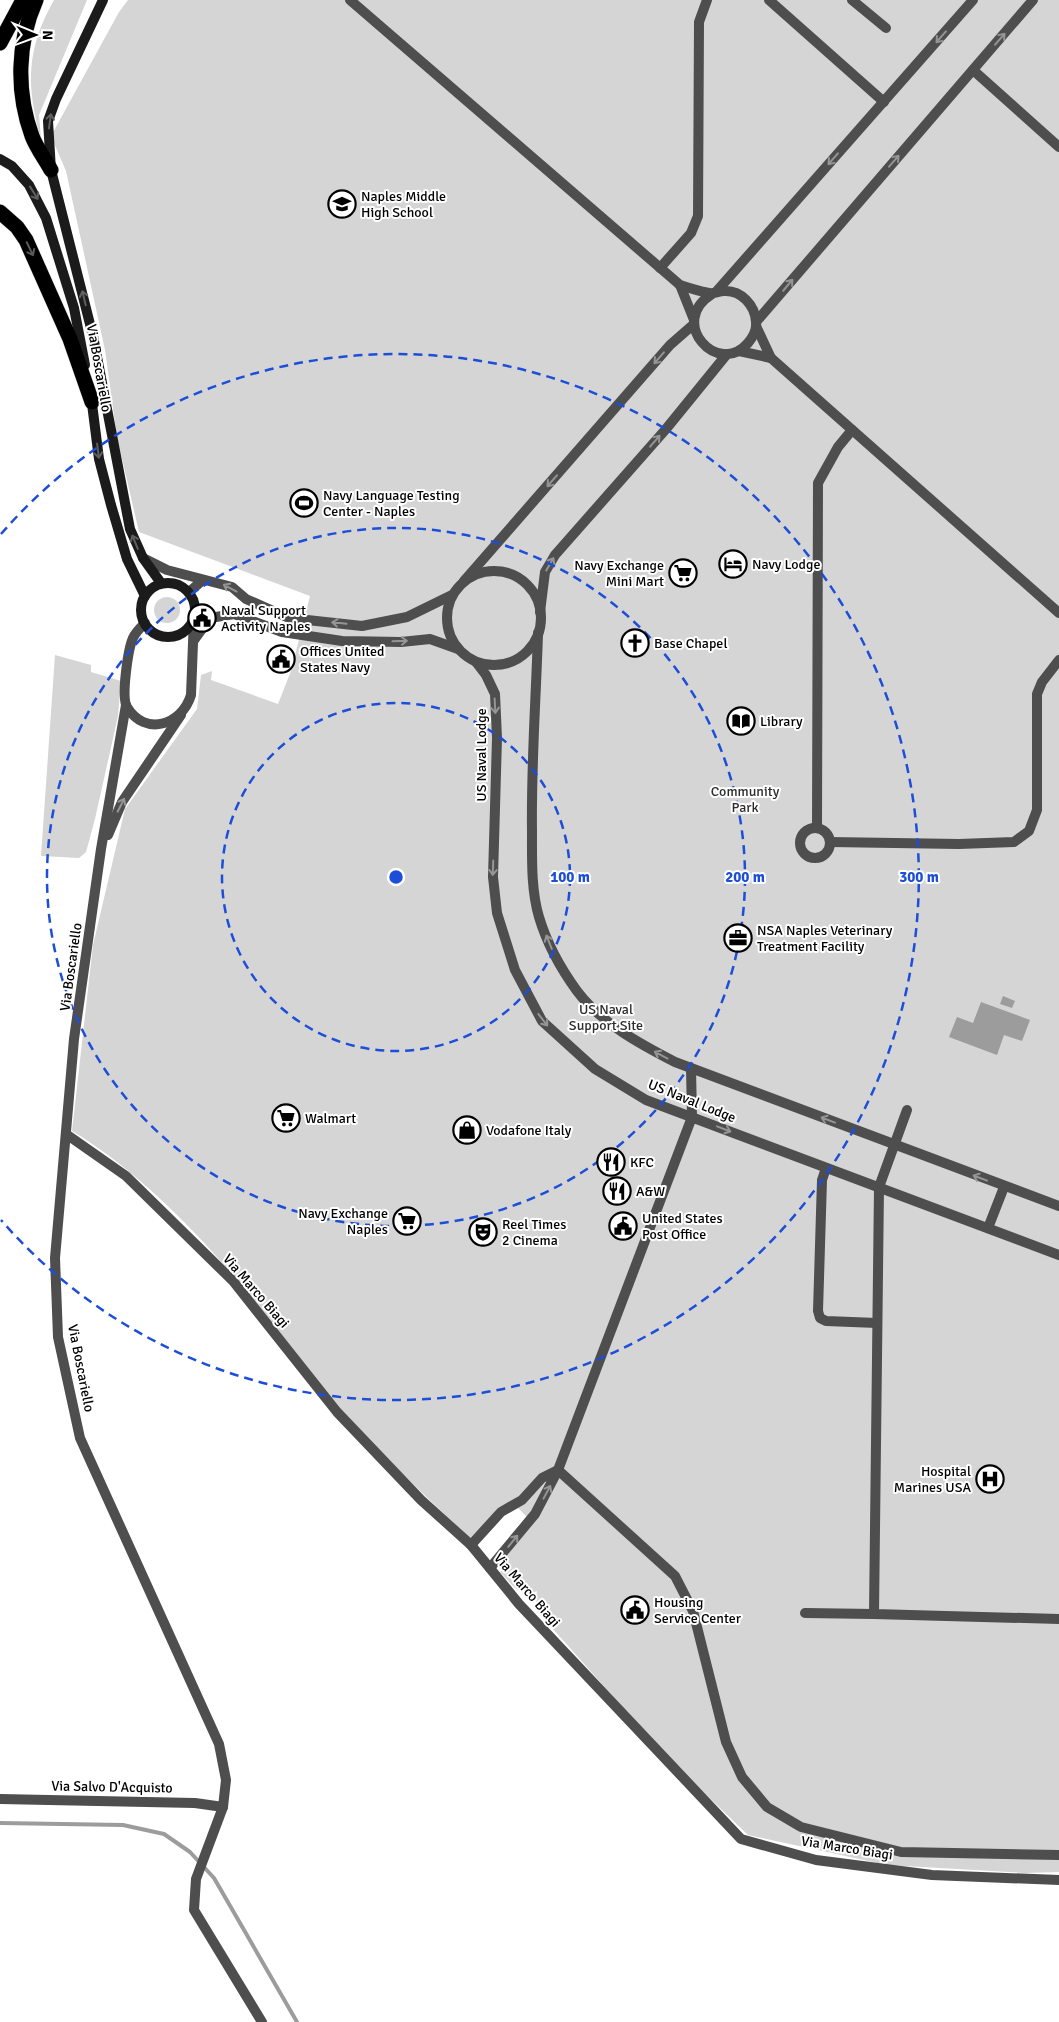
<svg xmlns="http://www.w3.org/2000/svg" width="1059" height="2022" font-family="Signika,sans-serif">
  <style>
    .green { fill: #d5d5d5 }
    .water { fill: #9c9c9c }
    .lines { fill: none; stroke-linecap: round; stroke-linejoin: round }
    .stream { stroke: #9c9c9c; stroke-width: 4 }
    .highway-casing { stroke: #dbdbdb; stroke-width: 16 }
    .street { stroke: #4e4e4e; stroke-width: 10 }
    .secondary { stroke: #1b1b1b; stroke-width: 10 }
    .highway { stroke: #000; stroke-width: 15 }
    .oneway { stroke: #959595 }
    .oneway2 { stroke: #5f5f5f }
    .oneway3 { stroke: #595959 }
    .ring { fill: none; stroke: #1d4ed8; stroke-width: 2.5; stroke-dasharray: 9 6 }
    .labels { text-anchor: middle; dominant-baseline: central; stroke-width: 4; stroke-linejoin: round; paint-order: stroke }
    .poi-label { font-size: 14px; fill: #000; stroke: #fff; text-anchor: start }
    .street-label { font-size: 14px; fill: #000; stroke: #fff }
    .park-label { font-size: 14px; fill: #2c2c2c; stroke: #fff }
    .centre { fill: #1d4ed8; stroke: #fff; stroke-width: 2.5 }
    .ring-label { font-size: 15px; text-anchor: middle; font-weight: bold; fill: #1d4ed8; stroke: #fff; stroke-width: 4; stroke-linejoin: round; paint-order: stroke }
  </style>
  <rect width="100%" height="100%" fill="#fff"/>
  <!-- green -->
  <g class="green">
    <path d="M54 0H87L39 115 41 139C26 85 26 50 54 0Z"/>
    <path d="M128 0H1059V1872L1025 1873 887 1865 748 1835 666 1756 537 1611 536 1596 537 1591C521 1600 510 1582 500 1572L504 1569 496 1560 529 1519 513 1503 476 1544C427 1497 376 1451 331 1399 304 1369 282 1335 257 1304 207 1242 141 1172 72 1131L93 945 125 809 197 709 201 675 212 671 211 680 278 704 291 671 310 596 139 532 117 437 105 350 66 171 51 136 119 12Z"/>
    <circle cx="167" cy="610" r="13"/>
    <path d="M55 655 91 665V672L121 681 118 716 95 819 86 852 79 858 41 856Z"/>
  </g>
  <!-- water -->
  <g class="water">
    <path d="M1003 996 1015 1001 1012 1008 1000 1004Z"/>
    <path d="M981 1002 1030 1020 1022 1041 1004 1035 997 1055 949 1037 957 1017 973 1023Z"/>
  </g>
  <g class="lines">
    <!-- stream -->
    <path class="stream" d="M0 1823 123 1825 164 1834 190 1852 214 1878 297 2022"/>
    <!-- highway casing -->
    <g class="highway-casing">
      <g id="highway">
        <path d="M36 0C17 43 16 92 32 136 36 147 45 159 51 170"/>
        <path d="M0 43 23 0"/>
        <path d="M0 212 17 227 26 240 70 339 92 402"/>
      </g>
    </g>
    <!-- street -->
    <g class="street">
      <path d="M350 0 680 285C689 288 699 291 709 293 714 294 719 291 724 291 741 290 755 305 756 322 757 329 753 337 748 343 718 378 667 322 712 294"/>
      <path d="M769 0 884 102"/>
      <path d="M852 0 886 28"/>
      <path d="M973 70 1059 147"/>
      <path d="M660 268 691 233 698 216 699 22 707 0"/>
      <path d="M680 285 694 320"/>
      <path d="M716 292 973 0"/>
      <path d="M756 322 1033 0"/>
      <path d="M756 326 771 358 1059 613"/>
      <path d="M739 351 771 358"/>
      <path d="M143 558 167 570 232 587 246 599 289 618 362 626 407 617 452 595"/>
      <circle cx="494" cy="618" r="47"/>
      <path d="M464 581 670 345 694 324"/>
      <path d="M189 592 203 580"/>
      <path d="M540 612 545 572 555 555 666 429 727 354"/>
      <path d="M145 623C141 627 135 633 133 638 128 649 121 697 127 707 145 737 182 725 191 695L194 617"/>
      <path d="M538 633C536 699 531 765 532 831 532 859 531 890 539 917 547 944 561 969 577 991 601 1023 640 1044 675 1062L1059 1206"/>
      <path d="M194 640 210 618 234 614 282 632 342 641 401 642 430 639 458 649"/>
      <path d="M476 662 486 675 495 694 497 738 493 877 497 913 515 970 542 1021 595 1069 646 1100 1059 1255"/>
      <path d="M126 705 101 849 74 1039 55 1258 58 1337 80 1438 219 1744 226 1780 223 1807 196 1879 194 1910 262 2022"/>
      <path d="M817 827 818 483 838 447 852 430"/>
      <circle cx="815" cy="843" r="15"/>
      <path d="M108 835 122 802 181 715"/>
      <path d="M830 842 959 844 1014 842 1029 831 1037 810V694L1042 682 1059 660"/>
      <path d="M691 1068 692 1117 558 1470 675 1576 693 1611 726 1742 742 1777 767 1807 801 1827 901 1852 1059 1855"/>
      <path d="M907 1110 879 1187 874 1614 1059 1619"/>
      <path d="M66 1134 126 1176 233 1281 337 1412 421 1500 471 1545 519 1604 741 1839 816 1860 932 1875 1059 1880"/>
      <path d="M826 1168 822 1180 818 1311 820 1318 826 1321 877 1323"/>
      <path d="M988 1228 1004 1187"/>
      <path d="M471 1545 501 1512 522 1500 542 1478 558 1470"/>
      <path d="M490 1568 535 1514 558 1470"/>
      <path d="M805 1613 874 1614"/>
      <path d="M0 1799 195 1803 223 1807"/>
    </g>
    <!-- secondary -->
    <g class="secondary">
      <path d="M103 0 56 99 48 121 51 170 93 336 130 529 143 558 161 583"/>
      <path d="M0 159 12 166 29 185 46 218 74 308 85 365"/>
      <path d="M91 396 99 459 111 505 127 559 145 596"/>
      <circle cx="168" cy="610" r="27"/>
    </g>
    <!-- highway -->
    <use href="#highway" class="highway"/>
  </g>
  <!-- one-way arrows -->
  <defs><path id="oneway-shaft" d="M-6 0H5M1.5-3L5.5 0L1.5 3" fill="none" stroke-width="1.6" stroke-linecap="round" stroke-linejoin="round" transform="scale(1.25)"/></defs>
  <g class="oneway">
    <use href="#oneway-shaft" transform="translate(941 37) rotate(131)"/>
    <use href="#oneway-shaft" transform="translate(1000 39) rotate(-49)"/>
    <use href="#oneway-shaft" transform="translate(833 159) rotate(131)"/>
    <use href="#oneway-shaft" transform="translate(894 161) rotate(-49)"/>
    <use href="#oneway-shaft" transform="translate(788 285) rotate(-50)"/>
    <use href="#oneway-shaft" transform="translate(659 358) rotate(131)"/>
    <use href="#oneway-shaft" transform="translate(655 441) rotate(-49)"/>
    <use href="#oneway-shaft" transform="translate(552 481) rotate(131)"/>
    <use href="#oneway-shaft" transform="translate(550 564) rotate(-60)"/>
    <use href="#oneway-shaft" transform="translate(230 588) rotate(-152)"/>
    <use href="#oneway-shaft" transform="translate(339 623) rotate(-174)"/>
    <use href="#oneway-shaft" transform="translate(400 641) rotate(-2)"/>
    <use href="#oneway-shaft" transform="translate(495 706) rotate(87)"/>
    <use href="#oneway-shaft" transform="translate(121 805) rotate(-63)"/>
    <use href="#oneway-shaft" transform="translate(493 868) rotate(92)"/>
    <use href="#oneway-shaft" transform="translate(549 942) rotate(-112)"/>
    <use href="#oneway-shaft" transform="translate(543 1020) rotate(52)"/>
    <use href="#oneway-shaft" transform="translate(661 1055) rotate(-152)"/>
    <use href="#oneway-shaft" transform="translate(828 1120) rotate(-159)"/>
    <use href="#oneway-shaft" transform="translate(724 1129) rotate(21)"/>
    <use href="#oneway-shaft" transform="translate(980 1178) rotate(-159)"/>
    <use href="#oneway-shaft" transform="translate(547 1492) rotate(-62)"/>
    <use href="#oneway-shaft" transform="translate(513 1541) rotate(-51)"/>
  </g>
  <g class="oneway2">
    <use href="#oneway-shaft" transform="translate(50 121) rotate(-82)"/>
    <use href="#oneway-shaft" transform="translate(34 193) rotate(58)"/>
    <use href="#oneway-shaft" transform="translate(84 298) rotate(-103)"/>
    <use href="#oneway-shaft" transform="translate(98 451) rotate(83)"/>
    <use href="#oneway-shaft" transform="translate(135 542) rotate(-112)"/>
  </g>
  <use class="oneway3" href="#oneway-shaft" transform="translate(30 249) rotate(64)"/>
  <!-- distance rings -->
  <g class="ring">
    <circle cx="396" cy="877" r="174"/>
    <circle cx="396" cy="877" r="349"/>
    <path d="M1 534A523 523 0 1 1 1 1220"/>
  </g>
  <!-- icons -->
  <defs>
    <g id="school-ring" transform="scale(1.4375)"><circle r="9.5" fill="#fff" stroke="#000" stroke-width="1.5"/><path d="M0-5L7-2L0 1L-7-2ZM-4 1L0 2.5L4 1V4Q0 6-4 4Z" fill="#000"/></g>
    <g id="stadium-ring" transform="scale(1.4375)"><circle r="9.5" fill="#fff" stroke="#000" stroke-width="1.5"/><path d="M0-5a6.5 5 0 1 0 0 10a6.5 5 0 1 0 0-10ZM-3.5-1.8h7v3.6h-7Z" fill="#000"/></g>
    <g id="hotel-ring" transform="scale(1.4375)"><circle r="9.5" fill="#fff" stroke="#000" stroke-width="1.5"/><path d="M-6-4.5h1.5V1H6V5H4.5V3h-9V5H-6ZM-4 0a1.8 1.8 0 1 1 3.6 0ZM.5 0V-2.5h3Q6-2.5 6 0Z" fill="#000"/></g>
    <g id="supermarket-ring" transform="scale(1.4375)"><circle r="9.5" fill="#fff" stroke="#000" stroke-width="1.5"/><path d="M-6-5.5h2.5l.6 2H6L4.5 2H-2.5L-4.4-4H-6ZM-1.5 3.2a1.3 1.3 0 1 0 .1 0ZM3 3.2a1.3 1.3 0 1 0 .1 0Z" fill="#000"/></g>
    <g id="civic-ring" transform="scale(1.4375)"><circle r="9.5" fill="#fff" stroke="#000" stroke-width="1.5"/><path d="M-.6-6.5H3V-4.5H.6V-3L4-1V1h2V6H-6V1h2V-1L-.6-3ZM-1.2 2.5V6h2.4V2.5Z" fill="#000"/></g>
    <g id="church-ring" transform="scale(1.4375)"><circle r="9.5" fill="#fff" stroke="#000" stroke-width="1.5"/><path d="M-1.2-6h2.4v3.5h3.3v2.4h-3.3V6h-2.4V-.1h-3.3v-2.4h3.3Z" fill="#000"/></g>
    <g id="library-ring" transform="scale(1.4375)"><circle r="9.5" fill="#fff" stroke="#000" stroke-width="1.5"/><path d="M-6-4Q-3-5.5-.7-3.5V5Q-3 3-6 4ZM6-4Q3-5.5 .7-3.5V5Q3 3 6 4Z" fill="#000"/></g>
    <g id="office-ring" transform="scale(1.4375)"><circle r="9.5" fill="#fff" stroke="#000" stroke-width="1.5"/><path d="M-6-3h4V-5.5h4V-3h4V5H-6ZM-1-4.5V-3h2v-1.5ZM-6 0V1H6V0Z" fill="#000"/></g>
    <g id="shop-ring" transform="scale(1.4375)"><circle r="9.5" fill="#fff" stroke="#000" stroke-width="1.5"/><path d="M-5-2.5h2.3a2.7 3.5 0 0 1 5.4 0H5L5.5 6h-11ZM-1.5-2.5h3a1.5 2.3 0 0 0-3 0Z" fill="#000"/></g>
    <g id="restaurant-ring" transform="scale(1.4375)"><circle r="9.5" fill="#fff" stroke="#000" stroke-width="1.5"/><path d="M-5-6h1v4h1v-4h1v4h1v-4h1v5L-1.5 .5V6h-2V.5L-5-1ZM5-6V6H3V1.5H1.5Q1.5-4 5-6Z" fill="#000"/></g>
    <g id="theatre-ring" transform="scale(1.4375)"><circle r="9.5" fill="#fff" stroke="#000" stroke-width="1.5"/><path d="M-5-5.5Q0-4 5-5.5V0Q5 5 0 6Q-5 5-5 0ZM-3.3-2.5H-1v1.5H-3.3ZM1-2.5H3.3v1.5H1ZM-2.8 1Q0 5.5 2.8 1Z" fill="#000"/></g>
    <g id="hospital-ring" transform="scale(1.4375)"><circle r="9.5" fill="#fff" stroke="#000" stroke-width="1.5"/><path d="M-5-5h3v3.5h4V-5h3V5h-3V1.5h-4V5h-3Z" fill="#000"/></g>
  </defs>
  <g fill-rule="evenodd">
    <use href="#school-ring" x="342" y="204"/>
    <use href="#stadium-ring" x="304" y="503"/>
    <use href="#hotel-ring" x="733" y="564"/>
    <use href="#supermarket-ring" x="683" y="573"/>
    <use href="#civic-ring" x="202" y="618"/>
    <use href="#church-ring" x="635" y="643"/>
    <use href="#civic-ring" x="281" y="659"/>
    <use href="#library-ring" x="741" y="721"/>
    <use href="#office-ring" x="738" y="938"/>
    <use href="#supermarket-ring" x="286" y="1118"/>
    <use href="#shop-ring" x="467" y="1130"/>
    <use href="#restaurant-ring" x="611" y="1162"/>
    <use href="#restaurant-ring" x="617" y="1191"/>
    <use href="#supermarket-ring" x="407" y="1221"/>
    <use href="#civic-ring" x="623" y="1226"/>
    <use href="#theatre-ring" x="483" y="1232"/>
    <use href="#hospital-ring" x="990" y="1479"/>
    <use href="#civic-ring" x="635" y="1610"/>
  </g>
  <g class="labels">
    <!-- poi labels -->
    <g class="poi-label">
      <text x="361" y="196">Naples Middle<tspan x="361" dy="16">High School</tspan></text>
      <text x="323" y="495">Navy Language Testing<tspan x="323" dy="16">Center - Naples</tspan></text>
      <text x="752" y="564">Navy Lodge</text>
      <text x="664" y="565" text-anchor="end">Navy Exchange<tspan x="664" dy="16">Mini Mart</tspan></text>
      <text x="221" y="610">Naval Support<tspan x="221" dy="16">Activity Naples</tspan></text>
      <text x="654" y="643">Base Chapel</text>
      <text x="300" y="651">Offices United<tspan x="300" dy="16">States Navy</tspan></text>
      <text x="760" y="721">Library</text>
      <text x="757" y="930">NSA Naples Veterinary<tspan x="757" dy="16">Treatment Facility</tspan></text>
      <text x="305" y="1118">Walmart</text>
      <text x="486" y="1130">Vodafone Italy</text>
      <text x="630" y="1162">KFC</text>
      <text x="636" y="1191">A&amp;W</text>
      <text x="388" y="1213" text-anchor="end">Navy Exchange<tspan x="388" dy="16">Naples</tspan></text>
      <text x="642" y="1218">United States<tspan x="642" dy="16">Post Office</tspan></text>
      <text x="502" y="1224">Reel Times<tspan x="502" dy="16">2 Cinema</tspan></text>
      <text x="971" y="1471" text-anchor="end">Hospital<tspan x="971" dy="16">Marines USA</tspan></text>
      <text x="654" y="1602">Housing<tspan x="654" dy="16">Service Center</tspan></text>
    </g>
    <!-- street labels -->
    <g class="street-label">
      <text transform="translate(99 368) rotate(80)">Via Boscariello</text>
      <text transform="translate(481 755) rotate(-90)">US Naval Lodge</text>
      <text transform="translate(71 967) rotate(-82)">Via Boscariello</text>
      <text transform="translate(692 1101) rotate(22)">US Naval Lodge</text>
      <text transform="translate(256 1291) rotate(49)">Via Marco Biagi</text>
      <text transform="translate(81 1368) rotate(79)">Via Boscariello</text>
      <text transform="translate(527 1590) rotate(49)">Via Marco Biagi</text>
      <text transform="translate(112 1787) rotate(1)">Via Salvo D'Acquisto</text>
      <text transform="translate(847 1848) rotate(9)">Via Marco Biagi</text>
    </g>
    <!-- park labels -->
    <g class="park-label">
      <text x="745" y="791">Community<tspan x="745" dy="16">Park</tspan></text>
      <text x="606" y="1009">US Naval<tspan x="606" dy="16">Support Site</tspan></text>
    </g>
  </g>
  <circle cx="396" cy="877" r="8" class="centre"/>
  <g class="ring-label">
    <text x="570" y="882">100 m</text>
    <text x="745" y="882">200 m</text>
    <text x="919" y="882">300 m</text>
  </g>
  <!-- north arrow -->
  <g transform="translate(35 35) rotate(91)" stroke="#ffffff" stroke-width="4" paint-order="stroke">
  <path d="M0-4L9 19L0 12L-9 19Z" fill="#000000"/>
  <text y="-8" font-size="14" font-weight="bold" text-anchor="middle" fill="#000000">N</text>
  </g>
</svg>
